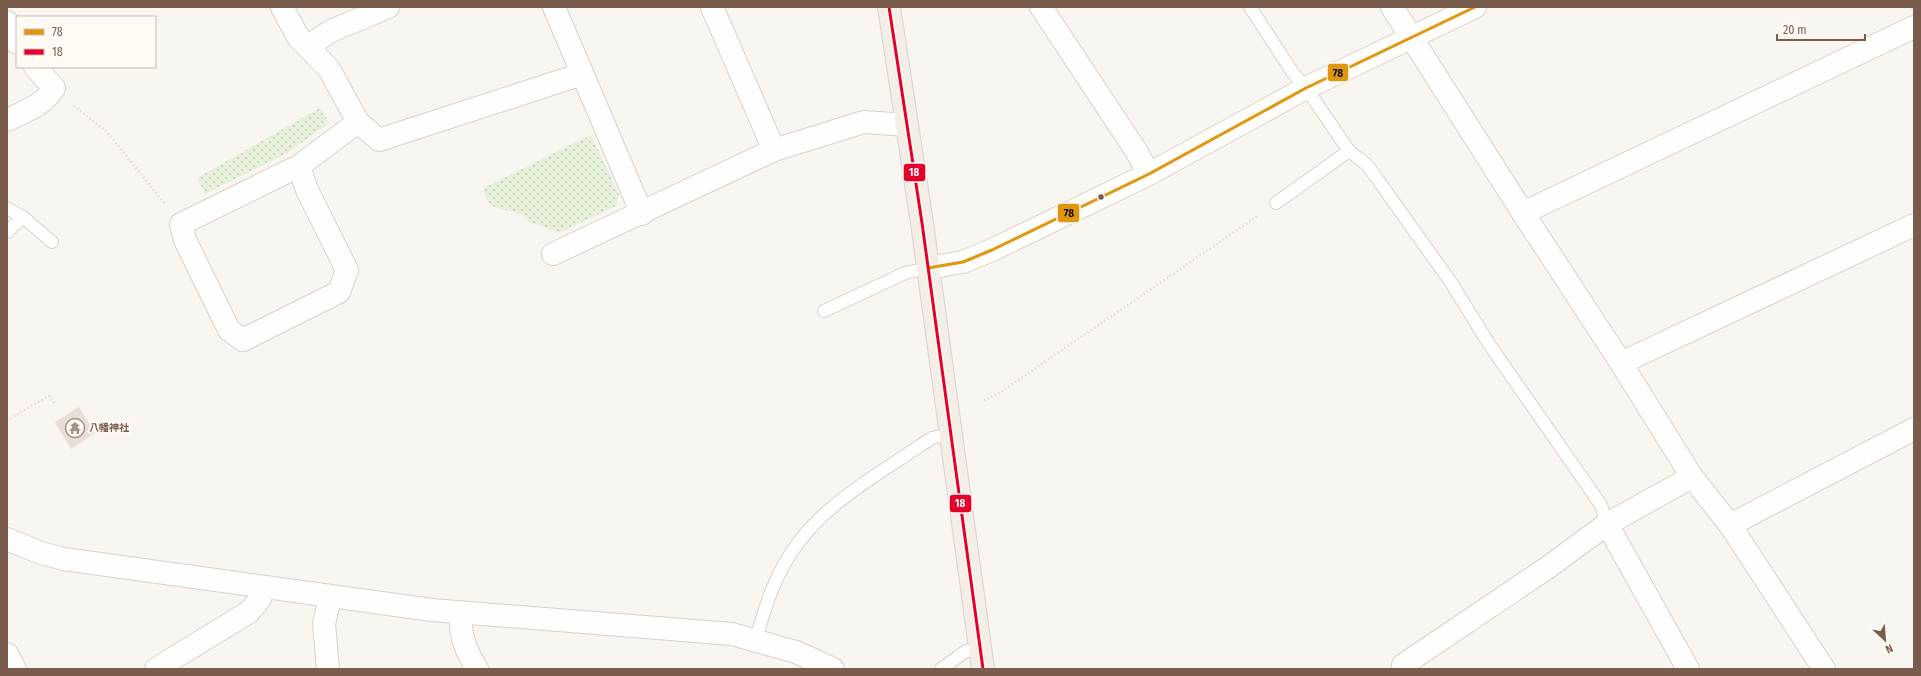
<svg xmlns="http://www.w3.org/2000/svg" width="1921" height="676" font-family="'Fira Sans Condensed','Noto Sans JP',sans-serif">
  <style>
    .grass { fill: url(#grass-dots) }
    .building { fill: #e6ded7 }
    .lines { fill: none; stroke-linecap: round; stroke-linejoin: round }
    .lane-casing { stroke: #d7d1cb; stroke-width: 14 }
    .street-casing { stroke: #d7d1cb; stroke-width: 24 }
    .secondary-casing { stroke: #d9d2cb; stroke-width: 24 }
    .primary-casing { stroke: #dad1cc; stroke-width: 24 }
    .path { stroke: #dcd5d0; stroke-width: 2.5; stroke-dasharray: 1 3; stroke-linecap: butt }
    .lane { stroke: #fefefd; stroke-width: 12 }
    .street { stroke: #fefefd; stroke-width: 22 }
    .secondary { stroke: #fefefd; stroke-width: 22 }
    .primary { stroke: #f3eee8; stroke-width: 22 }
    .bus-1-casing { stroke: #fffaf3; stroke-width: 6 }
    .bus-2-casing { stroke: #fffaf3; stroke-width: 6 }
    .bus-1 { stroke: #de970f; stroke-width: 3 }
    .bus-2 { stroke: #e4002b; stroke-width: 3 }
    .bus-dot { fill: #7a5c4d; stroke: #fffaf3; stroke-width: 1.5 }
    .labels { text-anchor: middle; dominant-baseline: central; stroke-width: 4; stroke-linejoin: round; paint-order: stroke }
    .poi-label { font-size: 10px; font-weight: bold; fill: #7a5c4d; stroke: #fffaf3; text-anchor: start }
    .line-badge { stroke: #fffaf3; stroke-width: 1.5 }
    .badge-label { font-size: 11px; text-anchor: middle; font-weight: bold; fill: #fff }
    .pale-badge-label { font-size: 11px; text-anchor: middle; font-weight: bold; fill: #111 }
  </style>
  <defs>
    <pattern id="grass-dots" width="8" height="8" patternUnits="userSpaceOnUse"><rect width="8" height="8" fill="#e7f0db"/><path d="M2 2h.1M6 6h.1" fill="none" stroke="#c0c6b4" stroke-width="1.8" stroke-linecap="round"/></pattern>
  </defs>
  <rect width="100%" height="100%" fill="#f9f5f0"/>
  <!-- grass -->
  <g class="grass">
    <path d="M320 108 329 123 287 153 205 194 197 178Z"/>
    <path d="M591 135 619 194 616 206 559 233 528 221 523 215 489 205 483 188Z"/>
  </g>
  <!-- building -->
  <path class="building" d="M79 407 95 433 71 449 55 422Z"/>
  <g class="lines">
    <!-- lane casing -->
    <g class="lane-casing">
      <g id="lane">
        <path d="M1250 7 1293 73 1306 88 1349 151 1366 164 1373 173 1450 281 1489 344 1601 505 1607 524"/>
        <path d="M1276 203 1349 151"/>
        <path d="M7 208 23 217 52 242"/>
        <path d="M7 232 23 217"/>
        <path d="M824 311 905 273 928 268"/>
        <path d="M756 640C765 606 776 572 798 543 829 501 879 474 921 445L932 438 950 434"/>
        <path d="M941 669 966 651 980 649"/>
      </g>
    </g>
    <!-- street casing -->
    <g class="street-casing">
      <g id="street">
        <path d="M282 7 298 37 329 69 358 122 379 140 582 74"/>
        <path d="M554 7 642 214"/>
        <path d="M712 7 774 150"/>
        <path d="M1041 7 1135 149 1149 174"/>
        <path d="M1392 7 1523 213 1621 363 1692 477 1730 525 1824 669"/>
        <path d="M7 22 17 43"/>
        <path d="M308 46 331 31 388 7"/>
        <path d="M7 120C24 112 44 105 54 88L35 67"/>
        <path d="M299 166 307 190 347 270 339 292 243 340 229 330 185 240 181 224 299 166 358 122"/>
        <path d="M1523 213 1914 27"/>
        <path d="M553 254 774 150 864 122 907 125"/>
        <path d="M1621 363 1914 225"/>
        <path d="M1607 524 1688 669"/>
        <path d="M1730 525 1914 429"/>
        <path d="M7 539 41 553 64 559 432 610 732 634 796 652 833 669"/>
        <path d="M461 613C459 635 466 651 477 669"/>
        <path d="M7 654 15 669"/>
        <path d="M1403 665 1547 568 1607 524 1692 477"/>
        <path d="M156 669 249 612 260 599 262 587"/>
        <path d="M328 669 324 624 330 597"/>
      </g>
    </g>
    <!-- secondary casing -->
    <g class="secondary-casing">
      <path id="secondary" d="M928 268 963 262 992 250 1149 174 1306 88 1475 7"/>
    </g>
    <!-- primary casing -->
    <g class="primary-casing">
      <path id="primary" d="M889 7 922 223 983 669"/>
    </g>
    <!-- path -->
    <g class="path">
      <path d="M74 106 107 132 165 204"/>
      <path d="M984 400 998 394 1259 215"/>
      <path d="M7 420 49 396 55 404"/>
    </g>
    <!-- lane -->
    <use href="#lane" class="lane"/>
    <!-- street -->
    <use href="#street" class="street"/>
    <!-- secondary -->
    <use href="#secondary" class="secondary"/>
    <!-- primary -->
    <use href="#primary" class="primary"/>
    <!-- bus-1 casing -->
    <g class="bus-1-casing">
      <path id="bus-1" d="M928 268 963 262 992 250 1149 174 1306 88 1475 7"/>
    </g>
    <!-- bus-2 casing -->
    <g class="bus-2-casing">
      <path id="bus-2" d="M889 7 922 223 983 669"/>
    </g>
    <!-- bus-1 -->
    <use href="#bus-1" class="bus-1"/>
    <!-- bus-2 -->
    <use href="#bus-2" class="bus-2"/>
  </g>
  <!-- icons -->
  <defs>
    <g id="temple-ring" transform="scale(1)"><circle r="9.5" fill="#fffaf3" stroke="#a69286" stroke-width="1.5"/><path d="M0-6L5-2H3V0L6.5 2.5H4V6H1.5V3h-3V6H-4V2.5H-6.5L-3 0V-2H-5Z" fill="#a69286"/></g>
  </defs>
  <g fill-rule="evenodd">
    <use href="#temple-ring" x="75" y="428"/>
  </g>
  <!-- markers -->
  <circle class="bus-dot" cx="1101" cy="197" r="3.5"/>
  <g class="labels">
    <!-- poi labels -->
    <g class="poi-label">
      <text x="89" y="428">八幡神社</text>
    </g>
  </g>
  <g class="line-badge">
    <rect x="1327" y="63" width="22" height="19" rx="4" fill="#de970f"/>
    <rect x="903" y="163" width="23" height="19" rx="4" fill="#e4002b"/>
    <rect x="1057" y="203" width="23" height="20" rx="4" fill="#de970f"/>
    <rect x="949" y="494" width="23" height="19" rx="4" fill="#e4002b"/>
  </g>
  <g class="badge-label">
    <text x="914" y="176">18</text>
    <text x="960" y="507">18</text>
  </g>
  <g class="pale-badge-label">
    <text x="1338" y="77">78</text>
    <text x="1069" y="217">78</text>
  </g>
  <!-- border -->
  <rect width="1921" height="676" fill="none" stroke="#7a5c4d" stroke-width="16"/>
  <!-- legend -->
  <rect x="16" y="16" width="140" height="52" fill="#fffaf3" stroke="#cabbb1"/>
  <rect x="24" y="29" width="20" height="6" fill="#de970f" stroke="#cabbb1"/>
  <text x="52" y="36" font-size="12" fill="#7a5c4d">78</text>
  <rect x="24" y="49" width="20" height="6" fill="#e4002b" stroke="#cabbb1"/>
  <text x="52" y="56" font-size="12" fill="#7a5c4d">18</text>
  <!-- north arrow -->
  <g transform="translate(1885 640) rotate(154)" stroke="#fffaf3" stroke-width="3" paint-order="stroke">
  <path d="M0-3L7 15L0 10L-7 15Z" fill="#7a5c4d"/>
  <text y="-6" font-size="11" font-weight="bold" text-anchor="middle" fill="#7a5c4d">N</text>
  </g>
  <!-- scale -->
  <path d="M1777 34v6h88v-6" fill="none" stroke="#7a5c4d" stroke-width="2"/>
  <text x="1783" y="34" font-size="12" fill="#7a5c4d" stroke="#fffaf3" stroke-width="3" paint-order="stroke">20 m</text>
</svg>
